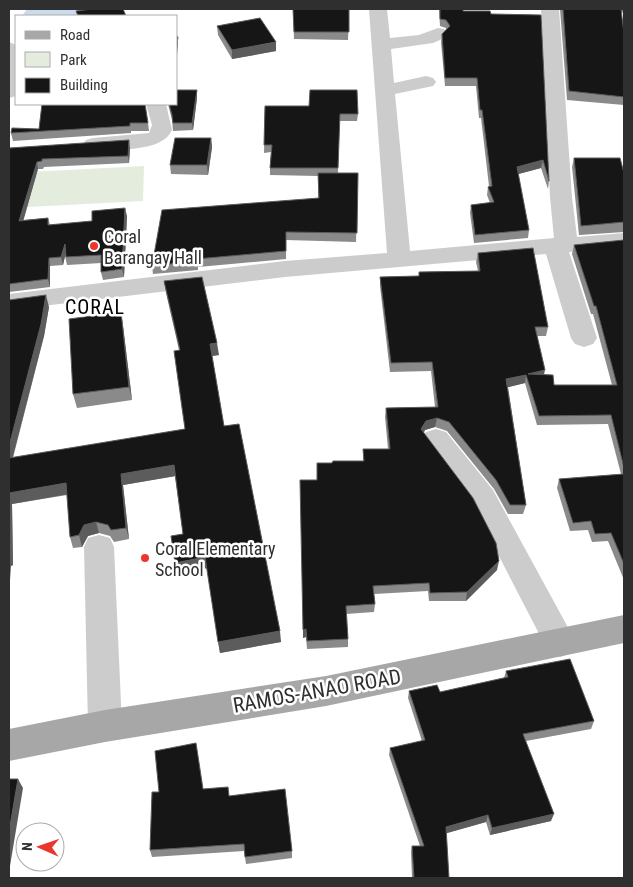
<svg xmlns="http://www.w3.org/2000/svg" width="633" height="887" font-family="'Roboto Condensed',sans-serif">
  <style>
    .green { fill: #e4eddd }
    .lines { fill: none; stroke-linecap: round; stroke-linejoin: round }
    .river { fill: #c9dbed; fill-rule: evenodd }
    .minor { fill: #ccc; fill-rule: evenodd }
    .major { fill: #a7a7a7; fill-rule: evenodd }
    .wall { fill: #8a8a8a }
    .shaded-wall { fill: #5c5c5c }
    .building { fill: #161616; stroke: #5c5c5c }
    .poi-dot { fill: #eb362d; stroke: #fff; stroke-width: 2 }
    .labels { text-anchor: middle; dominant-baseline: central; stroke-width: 5; stroke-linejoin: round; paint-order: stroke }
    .poi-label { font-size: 18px; fill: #2f2f2f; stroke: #fff; text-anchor: start }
    .quarter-label { font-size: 20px; letter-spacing: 1px; fill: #000; stroke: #fff }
    .near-street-label { font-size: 21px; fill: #2f2f2f; stroke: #fff }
  </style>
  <rect width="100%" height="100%" fill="#fff"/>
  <!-- green -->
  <path class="green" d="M144 166 143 201 9 208V173Z"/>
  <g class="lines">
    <!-- river -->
    <path class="river" d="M27 9H101L96 16H22Z"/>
    <!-- minor -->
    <g class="minor">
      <path d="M369 9H387L390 38 419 35 438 28 444 29 447 33 440 40 433 43 391 49 394 83 426 76 433 78 436 82 433 86 395 94 410 251 554 238 550 197 541 9H559L572 197 577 237 624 233V247L569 252 597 338 593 344 584 347 575 344 571 338 546 254 285 277 9 310V294L285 261 387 253Z"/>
      <path d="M9 42 16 45V96L9 98Z"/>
      <path d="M146 104H166L172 130C162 153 115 149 93 150L86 148 83 144 86 140 93 138 149 133 152 125Z"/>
      <path d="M436 429 446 432 493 490 571 633 576 643 571 653 560 657 549 653 473 506 422 439 426 432Z"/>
      <path d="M99 535 110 538 114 547 122 726 117 737 105 742 93 737 88 726 84 547 88 538Z"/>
    </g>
    <!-- major -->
    <path class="major" d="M624 615V643L326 706 105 742 9 761V729L105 710 326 676Z"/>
  </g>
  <!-- wall -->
  <g class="wall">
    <path d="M293 9H349L348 40 294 39Z"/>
    <path d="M439 9H463V11L491 14 541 15 549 181 548 189 541 168 518 174 529 230 528 238 474 243 470 213 471 205 490 203 487 195 488 187 489 186 481 118H479L476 86H445L441 42 442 34 446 29V28L440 26Z"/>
    <path d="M560 9H624V13L621 12 624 34V105L567 100Z"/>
    <path d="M217 26 276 51 232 59 218 35Z"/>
    <path d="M197 90V98L193 130 173 131 172 120 168 104H176Z"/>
    <path d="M42 104 148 123 149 131H131V133L13 141 11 133 39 129Z"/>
    <path d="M265 106 358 114 357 121H339L338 173H358L356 242 286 240V259L198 267V270L153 274 152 266 318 198V176L270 175V168L271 152 264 153Z"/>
    <path d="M211 138 212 147 208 175 171 174 170 165Z"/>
    <path d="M9 148H130L129 163 44 167 43 169H38L23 220 48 218 50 225 92 221 127 216 124 277 103 280 101 272V263L67 265 65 256 63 265 50 266V287L9 292Z"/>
    <path d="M574 158 624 173V232L579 235 572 167Z"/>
    <path d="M624 240V580L608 541 592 542 588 530 570 531 557 488 559 479 621 474 608 424 537 425 525 383 508 387 526 505 523 514H508L494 489 447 431 435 427 425 430 424 433 497 570 466 601H429L428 591 374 594 375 604 374 612 346 614 348 639V647L307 649 306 637 303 638 317 480 332 463 363 461V449H388L385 417 386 408 435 407 431 371 390 372 380 286V277L419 276V272L478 271 476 262 478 253 548 327 546 336H537L544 375 554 385H612L593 314H591L572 254 574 245Z"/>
    <path d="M164 281 219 355 212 356 224 426 281 642 220 653 207 568 177 574 183 534 175 476 123 485 129 539 114 542 110 536 99 533 88 536 82 547 73 548 70 537 67 495 12 504 13 565 11 566 9 300 49 307 44 336 13 458 185 429 179 350 166 293Z"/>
    <path d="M121 312 123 326 132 400 77 408 73 394Z"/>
    <path d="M506 671 594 721 591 729 526 741 551 821 490 835 486 822 446 833 449 878H412L411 852 412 846H420L389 755 390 748 422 741 408 698 409 691 440 692 504 678Z"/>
    <path d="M204 789 229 796 292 851V858L246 864 244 851 152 857 150 850 159 792Z"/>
  </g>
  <!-- shaded-wall -->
  <g class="shaded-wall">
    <path d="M178 37V45L176 64V50Z"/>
    <path d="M276 42V51L232 59V50Z"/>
    <path d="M197 90V98L193 130 192 123Z"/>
    <path d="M211 138 212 147 208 175 207 165Z"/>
    <path d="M129 140 130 148 129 163 128 156Z"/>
    <path d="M543 160 541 168 515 175 517 167Z"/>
    <path d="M37 162 38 169 21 229 19 221Z"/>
    <path d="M125 208 127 216 124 277 122 269Z"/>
    <path d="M65 244 66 252 63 265 61 257Z"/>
    <path d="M49 258 50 266V287L48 279Z"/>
    <path d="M46 295 49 307 44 336 9 471V446Z"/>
    <path d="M121 312 123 326 132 400 129 387Z"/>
    <path d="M217 343 219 355 212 356 210 344Z"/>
    <path d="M545 370 543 379 528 374Z"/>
    <path d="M526 375 525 383 505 388 506 379Z"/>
    <path d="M437 418 435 427 425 430 420 438 421 429 426 421Z"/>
    <path d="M174 465 176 476 123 485 129 539 126 528 121 474Z"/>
    <path d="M66 483 69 494 12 504 13 565 11 566 9 594V493Z"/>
    <path d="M96 522 99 533 88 536 82 547 79 535 84 525Z"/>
    <path d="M205 557 207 568 177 574 175 563Z"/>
    <path d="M499 561 497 570 466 601 467 592Z"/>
    <path d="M306 629V637L303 638V630Z"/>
    <path d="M280 631 281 642 220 653 218 642Z"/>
    <path d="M18 779 23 788 9 872V832Z"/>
    <path d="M554 814 551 821 490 835 492 828Z"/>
    <path d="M488 815 486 822 444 834 446 827Z"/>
  </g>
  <!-- building -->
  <g class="building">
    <path d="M92 9H123L126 16H78L76 11Z"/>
    <path d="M293 9H349V32H294Z"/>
    <path d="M440 9H463V11H490L491 14 541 15 549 181 543 160 517 167 529 230 475 235 471 205 494 202 488 187 492 186 482 110H480L477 78H445L442 34 450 26 446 20 440 19Z"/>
    <path d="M563 9H621L624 34V97L569 91Z"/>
    <path d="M260 18 276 42 232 50 217 26Z"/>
    <path d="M176 35 178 37 176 50Z"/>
    <path d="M176 90H197L192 123H173L172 115 169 104H176Z"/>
    <path d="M310 90H357L358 114H340L338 168H270L272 145H264L265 106H309Z"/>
    <path d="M42 104H145L148 123H130V126L11 133 12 128 39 129Z"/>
    <path d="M175 138H211L207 165H170Z"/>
    <path d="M129 140 128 156 42 159V161L37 162 19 221 48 218V225L92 221V211L125 208 122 269 101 272V255L66 257 65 244 61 257 49 258 48 279 9 284V148Z"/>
    <path d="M574 158H620L624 173V222L581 226Z"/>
    <path d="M318 173H358L357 233 286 232V251L196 259 197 261 152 266 162 210 319 198Z"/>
    <path d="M624 240V468L611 415 539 416 526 375 506 379 526 505H510L496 480 449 422 437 418 426 421 421 429 473 498 496 543 499 561 467 592 430 593 429 583 373 586 375 604 346 606 348 639 307 641 306 629 303 630 300 480H317V463H332L333 461H364L363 449H390L386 408 438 407 432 362 391 363 380 277 419 276V272L480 271 478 253 533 248 548 327H535L545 370 528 374 553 375 554 385H617L596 306H594L574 245Z"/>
    <path d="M202 277 217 343 210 344 224 426 239 424 280 631 218 642 205 557 175 563 171 536 183 534 174 465 121 474 126 528 111 530 108 525 96 522 84 525 79 535 70 537 66 483 9 493V458L185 429 174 351 180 350 164 281Z"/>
    <path d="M46 295 41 324 9 446V300Z"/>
    <path d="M121 312 129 387 73 394 69 319Z"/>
    <path d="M624 474V564L611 533 595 534 591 521 573 523 559 479Z"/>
    <path d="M570 659 594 721 523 734 554 814 492 828 488 815 446 827 449 878H414L412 846H424L390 748 425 740 409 691 437 685 440 692 508 677 506 671Z"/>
    <path d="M196 743 203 789 228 787 229 796 285 789 292 851 245 857 244 844 150 850 152 792H159L155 751Z"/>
    <path d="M9 779H18L9 832Z"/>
  </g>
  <!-- markers -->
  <g class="poi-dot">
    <circle cx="94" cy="246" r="5"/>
    <circle cx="145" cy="558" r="5"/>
  </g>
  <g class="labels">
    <!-- poi labels -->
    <g class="poi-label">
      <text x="104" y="236">Coral<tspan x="104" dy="21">Barangay Hall</tspan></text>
      <text x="155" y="548">Coral Elementary<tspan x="155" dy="21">School</tspan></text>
    </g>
    <!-- quarter labels -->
    <g class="quarter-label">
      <text x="95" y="307">CORAL</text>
    </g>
    <!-- near-street labels -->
    <g class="near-street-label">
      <text transform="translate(317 691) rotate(-10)">RAMOS-ANAO ROAD</text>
    </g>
  </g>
  <!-- border -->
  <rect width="633" height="887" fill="none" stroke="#2f2f2f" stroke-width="20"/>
  <!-- legend -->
  <rect x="15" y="15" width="162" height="90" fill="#ffffff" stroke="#acacac"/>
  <rect x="25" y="31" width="25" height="8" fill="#a7a7a7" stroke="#acacac"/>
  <text x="60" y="40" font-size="15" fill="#2f2f2f">Road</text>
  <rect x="25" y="52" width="25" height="15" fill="#e4eddd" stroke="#acacac"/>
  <text x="60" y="65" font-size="15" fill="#2f2f2f">Park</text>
  <rect x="25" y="78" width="25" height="15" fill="#161616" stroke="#acacac"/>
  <text x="60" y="90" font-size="15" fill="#2f2f2f">Building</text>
  <!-- north arrow -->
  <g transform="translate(40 847) rotate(272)"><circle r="24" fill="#ffffff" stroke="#acacac"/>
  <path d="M0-4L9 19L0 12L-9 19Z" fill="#eb362d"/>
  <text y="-8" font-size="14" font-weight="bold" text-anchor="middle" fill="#2f2f2f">N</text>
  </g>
</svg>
